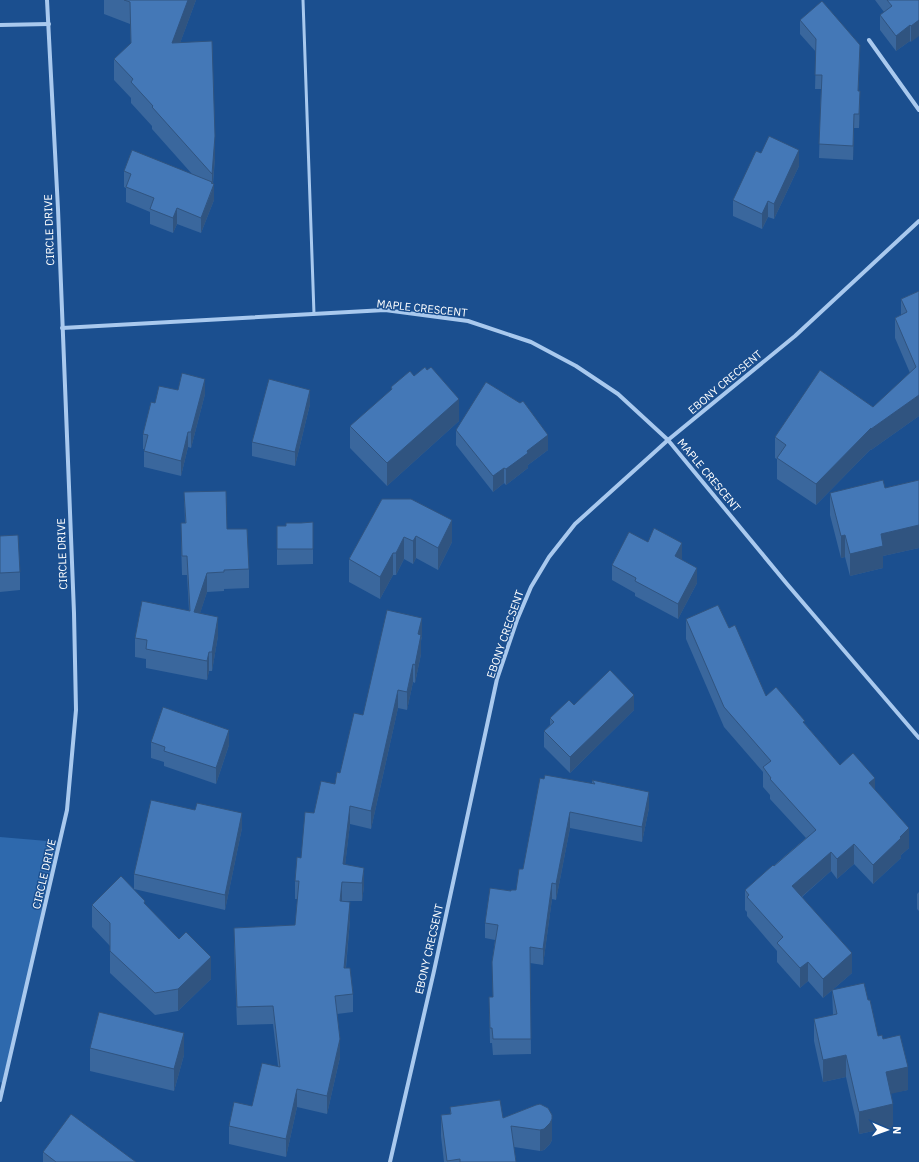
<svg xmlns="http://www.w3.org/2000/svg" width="919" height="1162" font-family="'IBM Plex Sans',sans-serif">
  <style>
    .green { fill: #2e69ad }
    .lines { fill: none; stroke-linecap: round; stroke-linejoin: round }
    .lane { stroke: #a9c9ee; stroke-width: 3 }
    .street { stroke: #a9c9ee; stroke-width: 4 }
    .wall { fill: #3a679d }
    .shaded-wall { fill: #305480 }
    .building { fill: #4478b7; stroke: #305480 }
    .labels { text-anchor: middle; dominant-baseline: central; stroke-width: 3; stroke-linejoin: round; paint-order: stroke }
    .street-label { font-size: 11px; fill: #fff; stroke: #1b4f8f }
  </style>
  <rect width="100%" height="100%" fill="#1b4f8f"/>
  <!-- green -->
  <path class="green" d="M0 837 59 842 37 939 2 1083 0 1082Z"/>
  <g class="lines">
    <!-- lane -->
    <path class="lane" d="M303 0 314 314"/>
    <!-- street -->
    <g class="street">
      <path d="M0 25 49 24"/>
      <path d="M869 40 919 110"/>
      <path d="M62 328 385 310 468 321 531 342 576 366 618 394 668 440 787 584 919 738"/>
      <path d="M0 1100 67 810 76 710 74 613 58 209 47 0"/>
      <path d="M390 1162 434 971 497 679 517 620 531 587 549 557 575 524 668 440 795 336 919 221"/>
    </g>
  </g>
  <!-- wall -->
  <g class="wall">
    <path d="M104 0H196L180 43 215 158 213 184 214 200 201 233 177 224 173 233 150 224V212L126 202V188L124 187V171L192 174 152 129V126L131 103V98L114 80V59L131 44 130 24 104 14Z"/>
    <path d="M875 0H919L911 42 910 41 896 51 880 30V15L884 12Z"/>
    <path d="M800 20 860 59 858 91 860 104 859 128H854L853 160 819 158 821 89H815L816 52 800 34Z"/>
    <path d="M761 153 799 166 774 219 768 217 762 229 733 216V200Z"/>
    <path d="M919 291V416L871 450V449L816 505 777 479V459L775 458V437L873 407 910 373 895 338V318L901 315V299Z"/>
    <path d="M414 376 459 421 387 486 350 448V426L391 391V387Z"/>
    <path d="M178 390 205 394 191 448 188 447 181 476 144 467V449H143V434L155 403Z"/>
    <path d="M310 404 295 466 252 456V442Z"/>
    <path d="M456 430 548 450 528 465V468L506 485 504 483 493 492 456 445Z"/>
    <path d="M919 480V548L883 556V568L850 576 845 557 841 558 830 515V493L885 488Z"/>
    <path d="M184 492 227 529 249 569V588L224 589V591L207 592 200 613 218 636 212 671H209L207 680 146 668V659L135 657V638L189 611 187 575H182L181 542V523H185Z"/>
    <path d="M382 499 452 542 438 570 416 558 413 564 404 559 396 575H393L380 599 349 582V559Z"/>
    <path d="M277 526H286L313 549V564L277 565Z"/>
    <path d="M0 536 20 572V590L0 592Z"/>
    <path d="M648 542 682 559V560L697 583 678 619 635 596V593L612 580V565Z"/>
    <path d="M686 619 729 628 766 696 805 724 840 765 875 790 909 848 901 855V858L873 884 854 864 837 879 831 871 802 897 852 973 823 998 808 981 800 988 777 962V951L747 916V912L745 910V890L806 838 770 799V795L763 787V772L724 727 686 639Z"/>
    <path d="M422 636 421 641V654L415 683 413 682 407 710 398 708 371 829 350 824 345 865 364 868V886L362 901H342L350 920 346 968 353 994V1012L337 1014 340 1057 327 1114 297 1107 286 1157 229 1144V1126L252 1106 278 1066 273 1024 237 1025 234 946V928L295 925 298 899H295V881L301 858 314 813 335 784 340 773 363 715Z"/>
    <path d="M634 710 570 773 544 747V731L550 725V718Z"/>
    <path d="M151 742 229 745 216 784 164 766V762L151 758Z"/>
    <path d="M544 779 592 784V780L649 808 642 842 570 828 556 900 552 899 543 965 530 963 531 1054 493 1055 492 1043H490L489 997H493L492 962 495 940 485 938V923L511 891 516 890 523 869Z"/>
    <path d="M242 828 225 910 134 889V874Z"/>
    <path d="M919 892V911L917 909V894Z"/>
    <path d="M145 904 211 979 178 1011 155 1015 110 973V946L92 927V905Z"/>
    <path d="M832 990 868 1000 878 1036 883 1039 908 1090 891 1093 893 1127 859 1134 846 1077 823 1082 814 1041V1019L833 1015Z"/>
    <path d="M90 1048 184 1055 174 1091 90 1071Z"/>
    <path d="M536 1105 552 1140 550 1144 544 1150 540 1151 514 1147 516 1162H444L441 1136V1115L450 1114V1107L503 1118Z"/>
    <path d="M43 1152 136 1162H43Z"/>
  </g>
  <!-- shaded-wall -->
  <g class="shaded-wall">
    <path d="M188 0H196L172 65V43Z"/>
    <path d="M919 20V36L911 42V26Z"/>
    <path d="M910 25V41L896 51V36Z"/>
    <path d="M860 45V59L858 104V91Z"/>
    <path d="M860 91V104L859 128V114Z"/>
    <path d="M854 114V128L853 160V146Z"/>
    <path d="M215 136V158L212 190 214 184V200L201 233V218L212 191V174Z"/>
    <path d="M799 150V166L774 219V204Z"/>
    <path d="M768 201V217L762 229V214Z"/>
    <path d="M177 208V224L173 233V218Z"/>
    <path d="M205 379V394L191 448V432Z"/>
    <path d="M310 390V404L295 466V452Z"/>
    <path d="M919 395V416L871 450V429Z"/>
    <path d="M459 399V421L387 486V463Z"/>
    <path d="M871 428V449L816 505V484Z"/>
    <path d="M188 432V447L181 476V461Z"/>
    <path d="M548 435V450L528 465V468L506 485V469L527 451Z"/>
    <path d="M504 468V483L493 492V476Z"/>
    <path d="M452 520V542L438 570V548Z"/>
    <path d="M919 525V548L883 556V568L850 576V554L881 534Z"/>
    <path d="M845 535V557L841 558V536Z"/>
    <path d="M416 536V558L413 564V541Z"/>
    <path d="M404 537V559L396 575V553Z"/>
    <path d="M682 543V559L675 572V556Z"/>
    <path d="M393 553V575L380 599V577Z"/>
    <path d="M697 568V583L678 619V604Z"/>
    <path d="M207 573V592L194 632V612Z"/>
    <path d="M218 617V636L212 671V652Z"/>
    <path d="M422 618V636L421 641V654L415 683V665L418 634Z"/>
    <path d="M209 652V671L207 680V661Z"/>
    <path d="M413 664V682L407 710V692Z"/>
    <path d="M398 690V708L371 829V811Z"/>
    <path d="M634 695V710L570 773V757Z"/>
    <path d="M229 730V745L216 784V768Z"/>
    <path d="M875 778V797L869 783Z"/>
    <path d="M649 792V808L642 842V827Z"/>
    <path d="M350 806V824L343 883V864Z"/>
    <path d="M570 812V828L556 900V884Z"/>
    <path d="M242 813V828L225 910V895Z"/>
    <path d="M909 828V848L901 855V858L873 884V865L900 837Z"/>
    <path d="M854 844V864L837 879V859Z"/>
    <path d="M831 852V871L792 905V886Z"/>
    <path d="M364 868V886L362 901V883Z"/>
    <path d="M342 882V901L340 920V901Z"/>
    <path d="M552 883V899L543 965V949Z"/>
    <path d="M350 902V920L344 986V968Z"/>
    <path d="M852 953V973L823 998V979Z"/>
    <path d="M211 957V979L178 1011V989Z"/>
    <path d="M808 962V981L800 988V968Z"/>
    <path d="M184 1033V1055L174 1091V1069Z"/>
    <path d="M340 1039V1057L327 1114V1096Z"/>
    <path d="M846 1055V1077L823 1082V1060Z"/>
    <path d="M908 1067V1090L886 1095V1072Z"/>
    <path d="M297 1089V1107L286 1157V1139Z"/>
    <path d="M893 1104V1127L859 1134V1112Z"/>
    <path d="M552 1119V1140L550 1144 544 1150 540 1151V1130Z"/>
  </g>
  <!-- building -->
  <g class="building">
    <path d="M124 0H188L172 43 212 41 215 136 212 174 152 107 153 106 131 82 133 79 114 59 131 43 130 2Z"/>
    <path d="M887 0H919V20L911 26 910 25 896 36 880 15 892 6Z"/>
    <path d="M822 1 860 45 858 91H860L859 114H854L853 146 819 144 822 75H815L816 39 800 20Z"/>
    <path d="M769 136 799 150 774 204 768 201 762 214 733 200 756 151 761 153Z"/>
    <path d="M132 150 212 182 211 183 214 184 201 218 177 208 173 218 150 209 154 198 126 187 131 174 124 171Z"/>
    <path d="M919 291V395L871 429V428L816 484 777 458 786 445 775 437 820 370 873 407 916 367 895 318 907 312 901 299Z"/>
    <path d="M425 367 427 370 431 367 459 399 387 463 350 426 392 389 391 387 410 371 414 376Z"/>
    <path d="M182 373 205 379 191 432H188L181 461 144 451 148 435 143 434 151 402 155 403 159 386 178 390Z"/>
    <path d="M269 379 310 390 295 452 252 442Z"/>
    <path d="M486 382 520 403 523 401 548 435 527 451 528 453 506 469 504 468 493 476 456 430Z"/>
    <path d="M883 480 885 488 919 480V525L881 534 883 546 850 554 845 535 841 536 830 493Z"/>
    <path d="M226 491 227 529H247L249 569 224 570V572L207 573 194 612 218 617 212 652H209L207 661 146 649 147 640 135 638 142 601 190 611 187 556H182L181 523H186L184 492Z"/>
    <path d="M382 499H411L452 520 438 548 416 536 413 541 404 537 396 553H393L380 577 349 559Z"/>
    <path d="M313 522V549H277V526H286V523H301Z"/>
    <path d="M654 528 682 543 675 556 697 568 678 604 635 581 636 578 612 565 629 532 648 542Z"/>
    <path d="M18 535 20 572 0 573V536Z"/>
    <path d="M718 605 729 628 735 625 766 696 776 687 805 721 803 722 840 765 853 753 875 778 869 783 909 828 900 837 901 838 873 865 854 844 837 859 831 852 792 886 852 953 823 979 808 962 800 968 777 943 783 937 747 897 749 895 745 890 773 865 774 866 816 830 770 779 771 778 763 767 771 761 724 707 686 619Z"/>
    <path d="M387 610 422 618 418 634 421 635 415 665 413 664 407 692 398 690 371 811 350 806 343 864 364 868 362 883 342 882 340 901 350 902 344 968H350L353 994 335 996 340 1039 327 1096 297 1089 286 1139 229 1126 234 1102 252 1106 262 1063 280 1067 273 1006 237 1007 234 928 295 925 299 881H295L297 857 301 858 305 812 314 813 321 781 335 784 337 772 340 773 354 713 363 715Z"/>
    <path d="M610 670 634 695 570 757 544 731 554 722 550 718 569 700 574 705Z"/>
    <path d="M163 707 229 730 216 768 164 751 165 747 151 742Z"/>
    <path d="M545 775 595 784 592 780 649 792 642 827 570 812 556 884 552 883 543 949 530 947 531 1039H493L492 1028H490L489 997H493L492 962 498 925 485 923 490 888 511 891V890H516L519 869H523L540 778 544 779Z"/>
    <path d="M151 800 195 810 197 803 242 813 225 895 134 874Z"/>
    <path d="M121 876 145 901 144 903 179 939 186 932 211 957 178 989 155 993 110 951V923L92 905Z"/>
    <path d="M864 983 868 1000H870L878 1036 882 1035 883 1039 900 1035 908 1067 886 1072 893 1104 859 1112 846 1055 823 1060 814 1019 837 1014 832 990Z"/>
    <path d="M99 1012 184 1033 174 1069 90 1048Z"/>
    <path d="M500 1100 503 1118 536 1105 540 1104 548 1108 552 1115V1119L550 1123 544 1129 540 1130 511 1126 516 1162H460V1159L447 1161 441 1115 451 1114 450 1107Z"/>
    <path d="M71 1114 136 1162H56L43 1152Z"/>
  </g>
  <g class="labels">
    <!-- street labels -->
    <g class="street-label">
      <text transform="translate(49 230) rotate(-92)">CIRCLE DRIVE</text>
      <text transform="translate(422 308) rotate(6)">MAPLE CRESCENT</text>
      <text transform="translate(725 382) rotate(-40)">EBONY CRECSENT</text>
      <text transform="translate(709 475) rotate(50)">MAPLE CRESCENT</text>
      <text transform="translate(62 554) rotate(-92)">CIRCLE DRIVE</text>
      <text transform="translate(505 634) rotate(-71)">EBONY CRECSENT</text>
      <text transform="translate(44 874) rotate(-77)">CIRCLE DRIVE</text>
      <text transform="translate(429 949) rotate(-77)">EBONY CRECSENT</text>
    </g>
  </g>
  <!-- north arrow -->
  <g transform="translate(887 1130) rotate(92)" stroke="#1b4f8f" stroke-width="3" paint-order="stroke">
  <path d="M0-3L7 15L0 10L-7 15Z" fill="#ffffff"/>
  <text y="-6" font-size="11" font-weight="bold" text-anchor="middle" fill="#ffffff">N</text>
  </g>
</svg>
